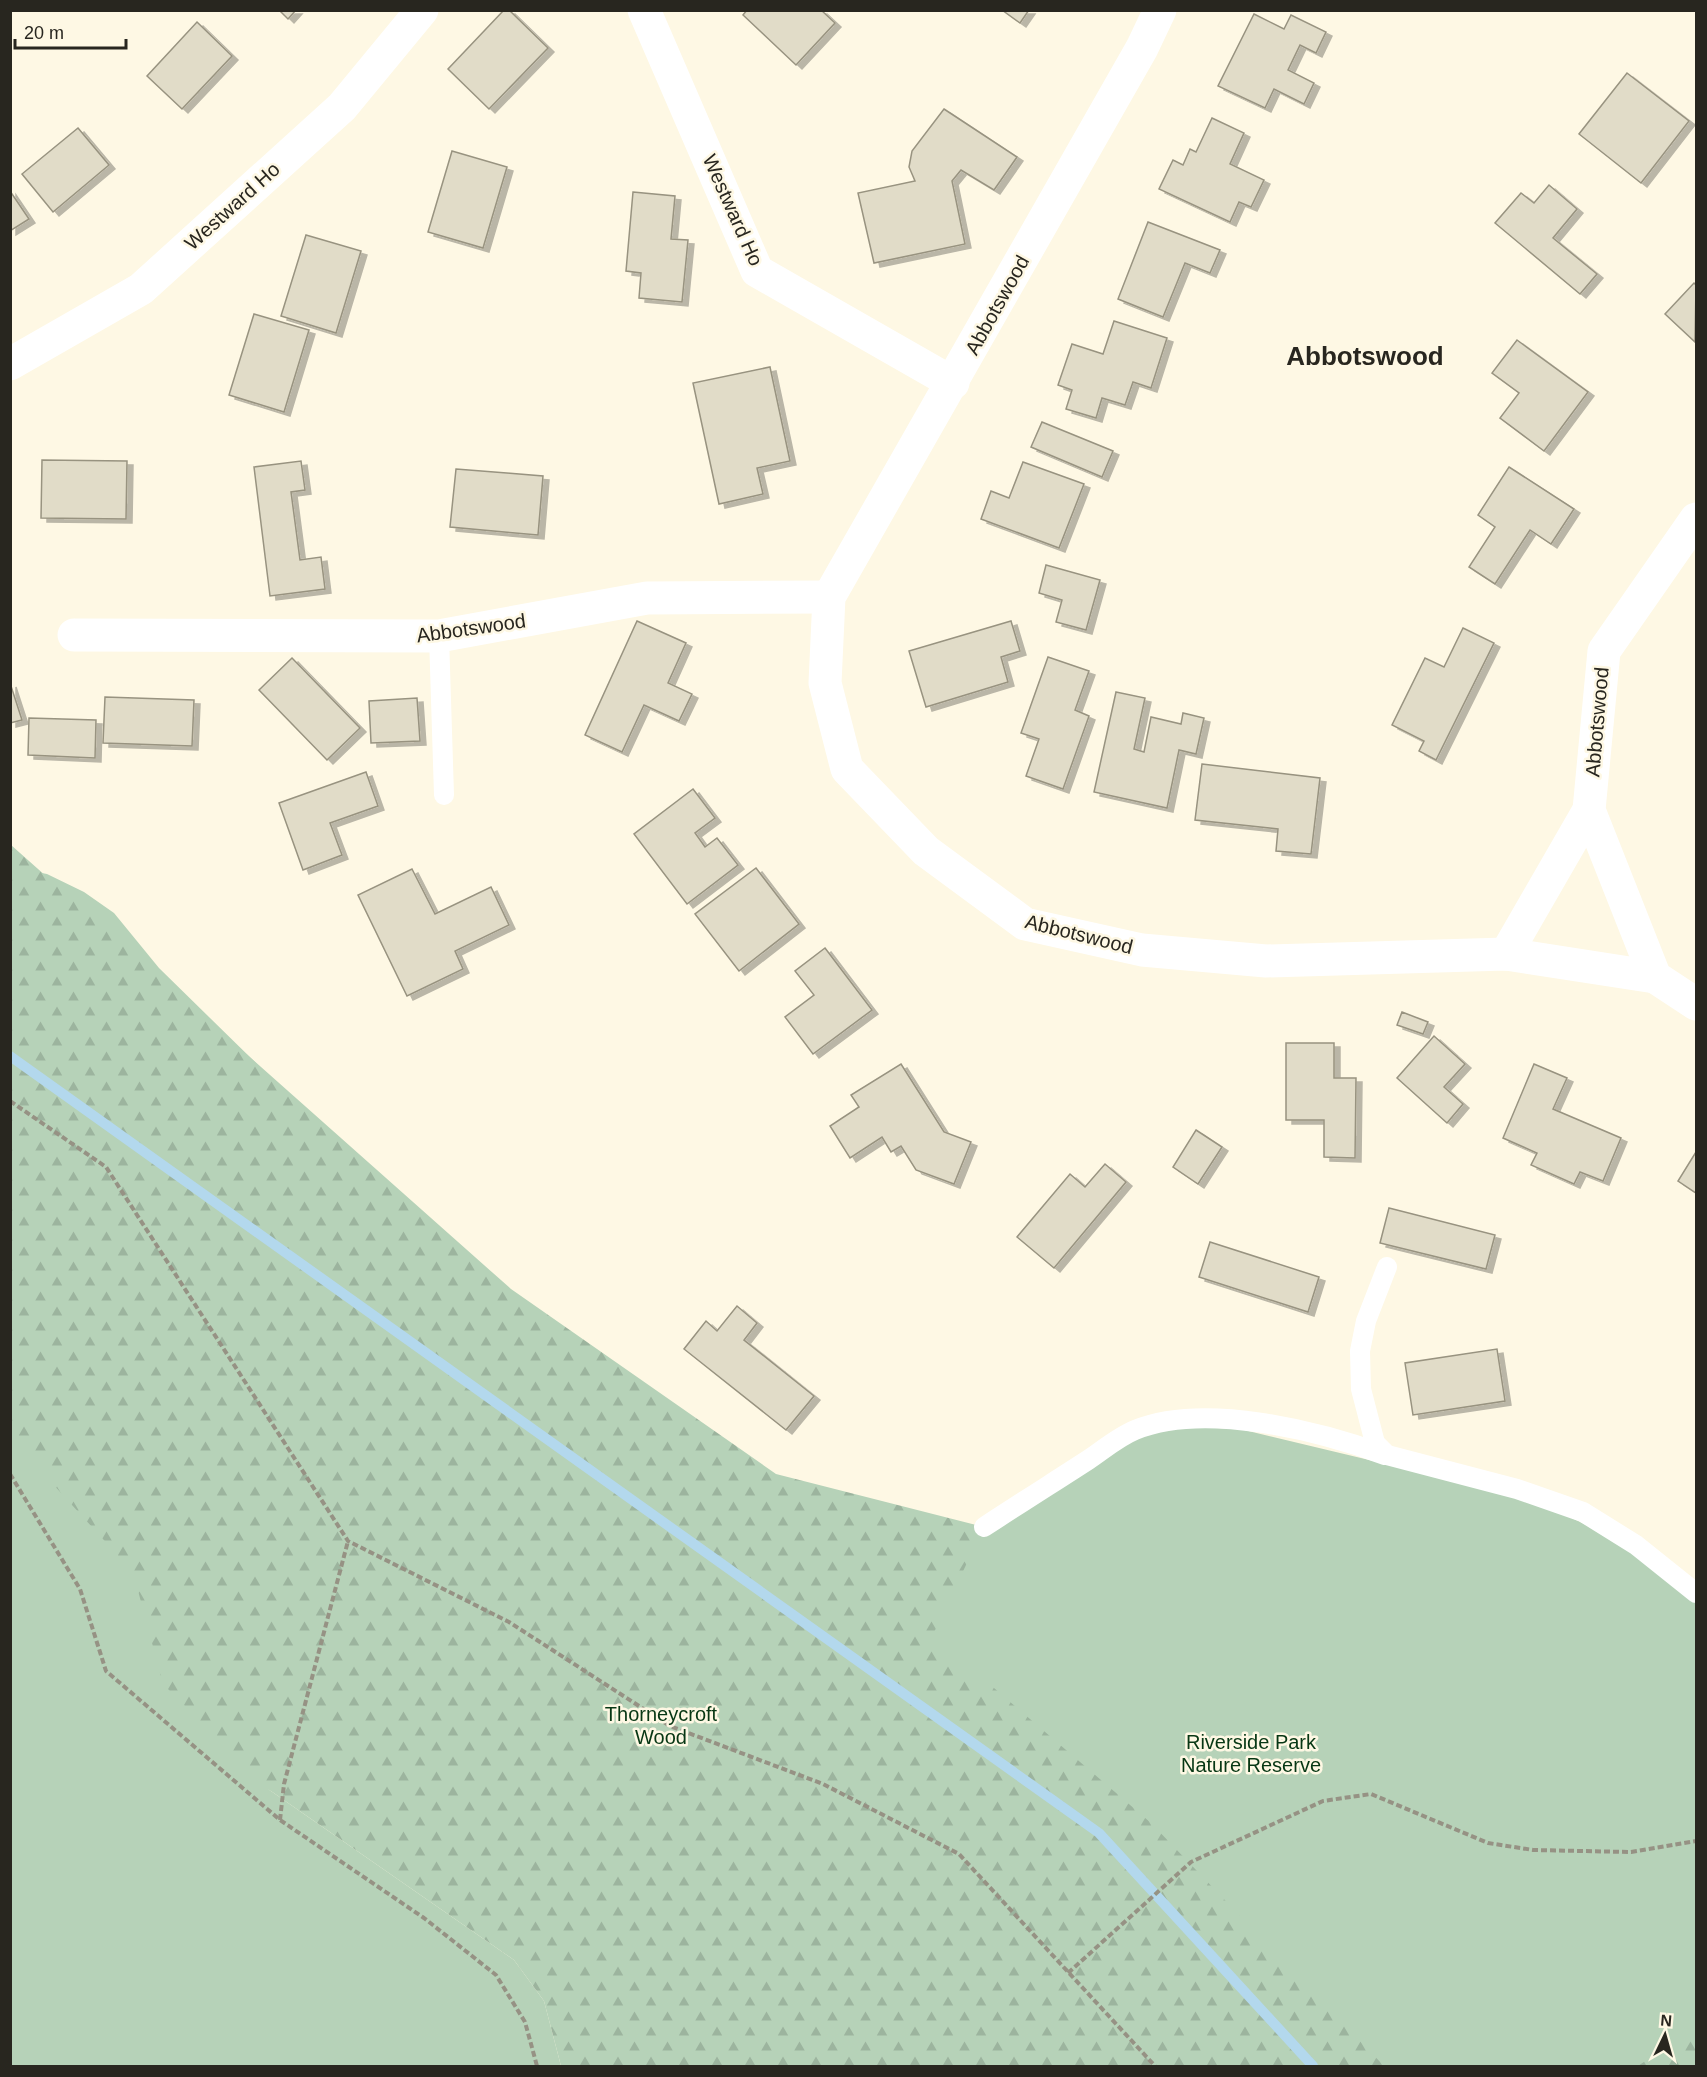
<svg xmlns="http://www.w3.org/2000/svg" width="1707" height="2077" font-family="Helvetica,sans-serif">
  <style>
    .green { fill: #b6d2b8 }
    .forest { fill: url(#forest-firs) }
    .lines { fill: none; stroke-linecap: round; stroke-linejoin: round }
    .stream { stroke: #b3d8ed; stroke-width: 10 }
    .building { fill: #e1dcc8; stroke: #989380; stroke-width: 1.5; filter: url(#shadow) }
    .path { stroke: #969284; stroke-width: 4; stroke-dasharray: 6 3; stroke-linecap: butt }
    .lane { stroke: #fff; stroke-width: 20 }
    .street { stroke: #fff; stroke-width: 33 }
    .labels { text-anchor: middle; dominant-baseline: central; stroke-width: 5; stroke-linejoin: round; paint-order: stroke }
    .street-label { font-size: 20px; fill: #28261f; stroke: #fef8e4 }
    .park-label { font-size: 20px; fill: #073714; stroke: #fef8e4 }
    .district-label { font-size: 26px; font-weight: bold; fill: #28261f; stroke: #fef8e4 }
  </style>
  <defs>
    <pattern id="forest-firs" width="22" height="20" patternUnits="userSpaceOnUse" patternTransform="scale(1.5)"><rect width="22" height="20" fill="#b6d2b8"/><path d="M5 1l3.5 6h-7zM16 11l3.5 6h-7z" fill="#9cb49e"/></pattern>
    <filter id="shadow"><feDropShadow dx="6" dy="4" stdDeviation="0" flood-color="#0004"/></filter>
  </defs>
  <rect width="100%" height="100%" fill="#fef8e4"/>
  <!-- green -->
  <path class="green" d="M10 867 47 874 84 892 114 913 159 968 259 1066 279 1104 722 1475 984 1527 1101 1440 1190 1427 1240 1429 1503 1492 1551 1508 1601 1532 1661 1574 1696 1602V2066H786L268 1789 514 1960 544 2001 561 2066H11Z"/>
  <!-- forest -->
  <g class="forest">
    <path d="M11 845 511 1289 776 1474 984 1527 928 1645 994 1688 1151 1823 1384 2066H561L544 2001 514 1960 268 1789 163 1684 133 1572 11 1438Z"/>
    <path d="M1696 2026V2066H1638Z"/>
  </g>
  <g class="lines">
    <!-- stream -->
    <path class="stream" d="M10 1056 1099 1833 1313 2066"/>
  </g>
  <!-- building -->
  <g class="building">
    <path d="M279 10H296L288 19Z"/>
    <path d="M504 10H509L548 48 489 109 448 69Z"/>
    <path d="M747 10H821L835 23 796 65 743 15Z"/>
    <path d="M1002 10H1029L1020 23Z"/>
    <path d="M1254 14 1284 29 1291 15 1326 32 1316 53 1300 45 1288 70 1314 83 1304 104 1274 89 1265 108 1218 86Z"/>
    <path d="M197 22 232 56 182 109 147 76Z"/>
    <path d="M1627 73 1689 121 1641 183 1579 134Z"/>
    <path d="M944 109 1017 157 994 190 961 170 952 181 965 244 874 263 858 193 915 181 909 167 912 151Z"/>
    <path d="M1212 118 1244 133 1230 164 1264 180 1251 207 1239 202 1230 222 1159 189 1173 160 1183 165 1190 149 1196 152Z"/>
    <path d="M78 128 109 165 53 212 22 174Z"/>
    <path d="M452 151 507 167 483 248 428 232Z"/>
    <path d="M1549 185 1577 209 1553 238 1597 274 1580 294 1495 223 1521 193 1534 203Z"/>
    <path d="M10 191 29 219 10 231Z"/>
    <path d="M633 192 675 196 671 239 688 240 682 302 639 298 641 273 626 271Z"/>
    <path d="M1148 222 1220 250 1210 273 1185 263 1163 317 1118 299Z"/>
    <path d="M306 235 361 251 336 333 281 316Z"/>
    <path d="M1694 283 1696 285 1695 342 1665 314Z"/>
    <path d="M254 314 309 330 284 412 229 395Z"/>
    <path d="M1114 321 1167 338 1151 388 1133 382 1125 405 1102 398 1096 418 1066 409 1072 390 1058 385 1072 344 1103 354Z"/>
    <path d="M1517 340 1588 392 1544 451 1500 418 1519 393 1492 373Z"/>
    <path d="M770 367 790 461 757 468 763 494 719 504 693 383Z"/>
    <path d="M1042 422 1113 451 1102 477 1031 447Z"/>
    <path d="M42 460 127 461 126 519 41 518Z"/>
    <path d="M301 461 305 490 291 492 300 560 321 557 325 589 270 596 254 467Z"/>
    <path d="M1023 462 1084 484 1059 548 981 519 991 491 1009 498Z"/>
    <path d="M1509 467 1574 509 1551 544 1530 530 1495 584 1469 567 1495 527 1478 515Z"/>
    <path d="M456 469 543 476 538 535 450 527Z"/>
    <path d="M1046 565 1100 580 1086 630 1056 622 1062 600 1039 593Z"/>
    <path d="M637 621 686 643 668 683 692 694 679 721 644 705 622 752 585 735Z"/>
    <path d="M1011 621 1020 651 1001 657 1008 682 926 707 909 651Z"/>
    <path d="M1463 628 1494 643 1436 760 1419 751 1424 741 1392 725 1425 658 1444 667Z"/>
    <path d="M1048 657 1089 671 1075 710 1089 716 1063 789 1026 776 1039 739 1021 733Z"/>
    <path d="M292 658 360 728 327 760 259 690Z"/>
    <path d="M10 683 22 720 10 723Z"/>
    <path d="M1116 692 1145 698 1134 749 1144 752 1151 717 1181 724 1183 713 1204 718 1196 754 1179 750 1167 808 1094 792Z"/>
    <path d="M105 697 194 700 192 746 103 743Z"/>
    <path d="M417 698 420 741 371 743 369 701Z"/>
    <path d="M29 718 96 720 95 758 28 755Z"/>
    <path d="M1202 764 1320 778 1311 854 1276 851 1278 829 1195 820Z"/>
    <path d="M366 772 378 806 330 823 342 855 303 870 279 803Z"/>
    <path d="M693 789 715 818 695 833 705 847 717 838 738 865 687 904 634 834Z"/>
    <path d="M756 868 799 924 739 971 695 914Z"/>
    <path d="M412 869 435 914 491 887 509 925 455 951 463 969 407 996 358 895Z"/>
    <path d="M825 948 872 1010 813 1054 785 1017 814 995 795 971Z"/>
    <path d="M1402 1012 1428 1022 1423 1034 1397 1025Z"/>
    <path d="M1434 1036 1465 1064 1444 1087 1463 1104 1447 1123 1397 1078Z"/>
    <path d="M1286 1043H1334V1078H1356L1355 1158 1324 1157V1120H1286Z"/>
    <path d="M901 1064 944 1132 971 1142 954 1184 916 1170 901 1146 891 1152 882 1137 850 1158 830 1126 859 1107 851 1095Z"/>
    <path d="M1534 1064 1567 1078 1553 1109 1621 1138 1603 1181 1580 1172 1574 1184 1531 1165 1537 1153 1503 1138Z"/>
    <path d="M1196 1130 1222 1147 1198 1184 1173 1167Z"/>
    <path d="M1696 1152V1193L1678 1181Z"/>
    <path d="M1105 1164 1126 1182 1054 1268 1017 1237 1070 1174 1085 1187Z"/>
    <path d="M1389 1208 1495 1235 1486 1269 1380 1243Z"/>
    <path d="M1210 1242 1319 1277 1308 1312 1199 1277Z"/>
    <path d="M737 1306 757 1323 744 1340 814 1396 786 1430 684 1349 706 1321 717 1331Z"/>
    <path d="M1497 1349 1505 1401 1413 1415 1405 1363Z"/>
  </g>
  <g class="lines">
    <!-- path -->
    <g class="path">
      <path d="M10 1101 106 1167 348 1541 509 1622 670 1726 823 1784 959 1854 1155 2066"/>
      <path d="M10 1474 80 1589 106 1671 280 1820 424 1918 496 1975 525 2022 537 2066"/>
      <path d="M280 1820 284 1784 348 1541"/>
      <path d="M1068 1973 1191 1862 1323 1801 1371 1794 1488 1843 1533 1850 1631 1852 1696 1841"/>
    </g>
    <!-- lane -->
    <g class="lane">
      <path d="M439 636 444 795"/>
      <path d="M1387 1267 1366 1321 1360 1351 1361 1389 1375 1443 1387 1455 1517 1489 1583 1512 1636 1545 1696 1593"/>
      <path d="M984 1527C1019 1504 1054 1482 1088 1460 1103 1450 1118 1437 1135 1430 1204 1402 1316 1430 1385 1455"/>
    </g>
    <!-- street -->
    <g class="street">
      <path d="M644 10 757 271 953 383"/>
      <path d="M1160 10 1142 48 829 597 825 683 847 769 926 851 1025 924 1142 950 1266 961 1506 954 1655 977"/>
      <path d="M10 364 141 289 342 107 422 10"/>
      <path d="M1696 519 1604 651 1589 810 1655 977 1696 1004"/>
      <path d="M74 635 439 636 647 598 829 597"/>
      <path d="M1506 954 1589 810"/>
    </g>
  </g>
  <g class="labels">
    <!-- street labels -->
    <g class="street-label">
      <text transform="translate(232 206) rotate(-42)">Westward Ho</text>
      <text transform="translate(733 210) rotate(66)">Westward Ho</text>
      <text transform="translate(997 305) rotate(-61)">Abbotswood</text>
      <text transform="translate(471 628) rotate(-8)">Abbotswood</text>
      <text transform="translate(1597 722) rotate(-85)">Abbotswood</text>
      <text transform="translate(1079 934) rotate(14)">Abbotswood</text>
    </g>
    <!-- park labels -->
    <g class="park-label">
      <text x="661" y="1714">Thorneycroft<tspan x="661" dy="23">Wood</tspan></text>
      <text x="1251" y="1742">Riverside Park<tspan x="1251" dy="23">Nature Reserve</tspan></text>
    </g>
    <!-- district labels -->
    <g class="district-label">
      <text x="1365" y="356">Abbotswood</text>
    </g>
  </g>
  <!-- border -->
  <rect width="1707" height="2077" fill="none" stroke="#28261f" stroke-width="24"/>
  <!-- north arrow -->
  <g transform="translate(1665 2035) rotate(5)" stroke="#fef8e4" stroke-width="4.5" paint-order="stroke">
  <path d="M0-4.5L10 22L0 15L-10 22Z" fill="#28261f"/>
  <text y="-9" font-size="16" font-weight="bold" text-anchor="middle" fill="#28261f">N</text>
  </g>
  <!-- scale -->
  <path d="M15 39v9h111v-9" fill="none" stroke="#28261f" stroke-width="3"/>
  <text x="24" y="39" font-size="18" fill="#28261f" stroke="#fef8e4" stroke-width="4.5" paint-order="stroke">20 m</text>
</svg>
